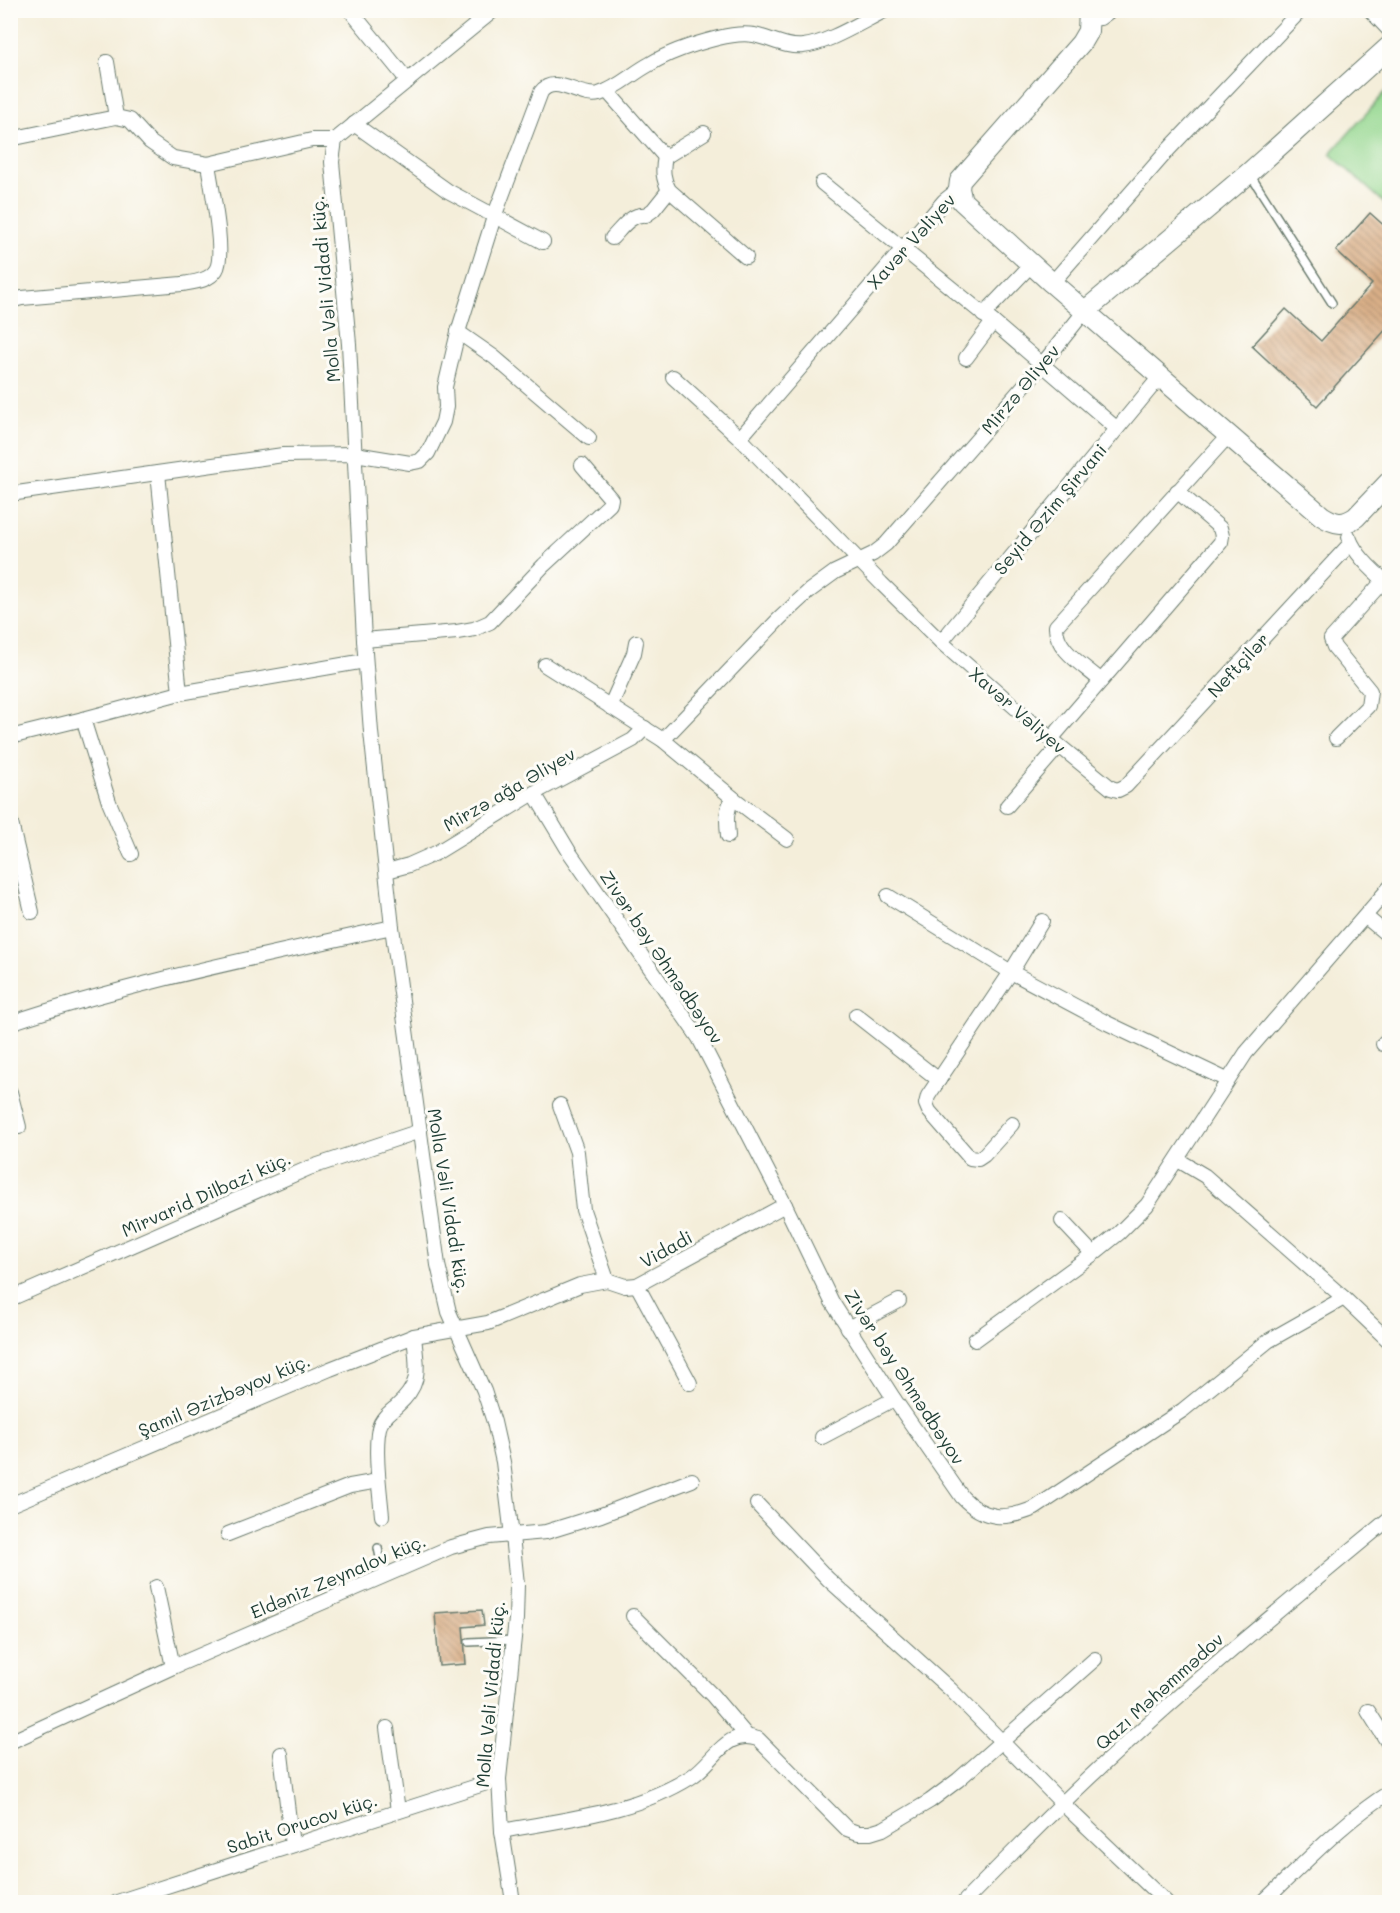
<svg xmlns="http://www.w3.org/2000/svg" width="1400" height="1913" font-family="Mali,sans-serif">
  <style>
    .grass { fill: #94d78f; stroke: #5a8a62; stroke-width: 1.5 }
    .building { fill: url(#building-back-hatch) }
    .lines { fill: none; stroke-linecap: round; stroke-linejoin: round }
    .lane-casing { stroke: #6a7b6e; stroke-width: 10 }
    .street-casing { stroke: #6a7b6e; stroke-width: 16 }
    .secondary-casing { stroke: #6a7b6e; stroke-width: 22 }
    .lane { stroke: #fff; stroke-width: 7 }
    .street { stroke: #fff; stroke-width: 14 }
    .secondary { stroke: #fff; stroke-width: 20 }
    .labels { text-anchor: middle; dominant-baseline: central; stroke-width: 6; stroke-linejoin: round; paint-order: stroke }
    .street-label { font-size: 18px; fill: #1f3d34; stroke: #fdfcf7 }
  </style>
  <defs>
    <pattern id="building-back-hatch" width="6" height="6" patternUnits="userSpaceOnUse" patternTransform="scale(1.5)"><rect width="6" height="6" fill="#d9af87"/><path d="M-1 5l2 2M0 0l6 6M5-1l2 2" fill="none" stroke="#af906f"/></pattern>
  </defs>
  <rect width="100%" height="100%" fill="#fdfcf7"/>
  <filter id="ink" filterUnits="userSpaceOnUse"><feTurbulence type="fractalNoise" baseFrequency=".0167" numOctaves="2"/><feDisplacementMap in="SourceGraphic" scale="12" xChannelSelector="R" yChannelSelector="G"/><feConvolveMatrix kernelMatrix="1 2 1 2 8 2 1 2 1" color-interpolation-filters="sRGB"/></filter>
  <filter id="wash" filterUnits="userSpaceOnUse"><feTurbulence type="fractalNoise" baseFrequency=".008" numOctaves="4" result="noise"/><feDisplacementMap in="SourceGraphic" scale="24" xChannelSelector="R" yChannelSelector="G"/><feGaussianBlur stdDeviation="1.35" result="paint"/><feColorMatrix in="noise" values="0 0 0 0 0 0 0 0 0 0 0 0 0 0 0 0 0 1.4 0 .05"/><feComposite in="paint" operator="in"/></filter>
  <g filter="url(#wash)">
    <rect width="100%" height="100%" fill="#f4eeda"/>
    <!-- grass -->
    <path class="grass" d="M1389 88V207L1330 154Z"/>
    <g id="blocks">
      <!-- building -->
      <g class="building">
        <path d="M1370 213 1389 230V326L1317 406 1252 346 1286 309 1321 341 1372 284 1336 251Z"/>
        <path d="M482 1610 484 1625 463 1627 466 1664 439 1666 435 1613Z"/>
      </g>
    </g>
  </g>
  <g filter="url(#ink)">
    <use href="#blocks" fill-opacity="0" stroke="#6a7b6e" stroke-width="1.5"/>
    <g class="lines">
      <!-- lane casing -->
      <g class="lane-casing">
        <g id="lane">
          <path d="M1249 173 1332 303"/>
          <path d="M378 1548 384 1577"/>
          <path d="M469 1642 514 1640"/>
        </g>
      </g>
      <!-- street casing -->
      <g class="street-casing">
        <g id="street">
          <path d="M350 10 408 81"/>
          <path d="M494 10 335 140 332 162 349 344 364 640 371 732 392 927 438 1265 449 1312 484 1391 494 1422 503 1462 512 1536 517 1584 516 1619 499 1779 502 1831 513 1902"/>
          <path d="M1370 10 1390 31"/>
          <path d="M1090 19 1100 18 1111 10"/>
          <path d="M107 62 116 117"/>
          <path d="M607 91 665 157 704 133"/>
          <path d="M354 124 448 191 543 242"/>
          <path d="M10 139 116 117 130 120 150 142 173 158 208 164 312 140H335"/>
          <path d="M665 157C662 170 663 179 669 190L746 257"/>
          <path d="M822 183 993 322 1116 428"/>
          <path d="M612 238C621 229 631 213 646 215L653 210 669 190"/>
          <path d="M1052 283 1169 149 1301 10"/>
          <path d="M10 301 22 298 182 284C194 282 209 281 216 270 226 255 211 185 208 164"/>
          <path d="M983 315 1031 265"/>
          <path d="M458 332 494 357 589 438"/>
          <path d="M966 358 993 322"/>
          <path d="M673 377 740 438 881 583 941 642 1051 739 1111 788 1118 790 1126 786 1351 543"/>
          <path d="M740 438 944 201 959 189"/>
          <path d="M158 473 180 693"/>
          <path d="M10 494 283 455 355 454 410 463 420 461 428 453 443 422 446 407 445 387 458 332 494 217 541 92C555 73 580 99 599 94 618 88 633 73 650 64 671 51 694 44 718 38 730 35 742 33 754 35 770 38 786 48 803 46 827 44 863 21 886 10"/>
          <path d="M1349 537C1355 555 1375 573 1390 585"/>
          <path d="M364 640 457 632 474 629 490 622 544 565 610 504 611 499 582 465"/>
          <path d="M941 642 1159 378"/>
          <path d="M545 665 663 740 733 798 787 839"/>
          <path d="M1101 681C1085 666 1055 650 1056 626L1228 436"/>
          <path d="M610 707 634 653 636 642"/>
          <path d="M83 719 109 802 131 854"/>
          <path d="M10 737 83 719 180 693 365 661"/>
          <path d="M1336 738 1368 706 1370 691 1334 647 1331 639 1384 580"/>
          <path d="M1051 739 1221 542 1222 536 1220 528 1177 491"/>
          <path d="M663 740 779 619 809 591 835 572 873 554 886 544 1041 366 1084 312"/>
          <path d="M534 793 570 853 699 1038 785 1205 832 1302 894 1399 962 1497C985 1521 1006 1520 1035 1508L1183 1410 1268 1341 1344 1298"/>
          <path d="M1007 806 1059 746"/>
          <path d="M10 819 32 912"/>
          <path d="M728 836C727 822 725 811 733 798"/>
          <path d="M387 871 409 865 436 853 534 793 633 740 645 728"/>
          <path d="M888 896 1011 972 1107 1023 1227 1080"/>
          <path d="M1366 917 1390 937"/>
          <path d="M856 1015 939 1080"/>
          <path d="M10 1023C135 981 264 956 392 927"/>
          <path d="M1383 1044 1390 1036"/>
          <path d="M10 1092 19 1127"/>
          <path d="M560 1105 577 1152 583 1210 607 1280"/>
          <path d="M1012 1124 984 1155 978 1159 970 1158 929 1111 926 1104 928 1096 1011 972 1042 921"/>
          <path d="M1178 1160 1205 1176 1344 1298 1390 1342"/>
          <path d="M1062 1221 1093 1254"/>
          <path d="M637 1285 690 1383"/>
          <path d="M10 1299 309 1168 420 1131"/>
          <path d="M848 1328 899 1301"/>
          <path d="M975 1340 1093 1254 1119 1233 1147 1205 1246 1053 1390 887"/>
          <path d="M822 1437 894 1399"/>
          <path d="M757 1504 828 1579 951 1690 1062 1803 1166 1902"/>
          <path d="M10 1505 330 1369 414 1336 488 1323 580 1285 607 1280 625 1286 637 1285 785 1205"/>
          <path d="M382 1516C380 1493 374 1450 379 1428 381 1419 389 1413 396 1407 423 1383 417 1369 414 1336"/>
          <path d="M228 1534 350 1486 378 1481"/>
          <path d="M156 1587 173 1667"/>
          <path d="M633 1616 712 1695 746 1735"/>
          <path d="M1368 1711 1390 1746"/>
          <path d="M387 1728 398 1811"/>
          <path d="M10 1742 173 1667 451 1547 489 1537 546 1532 601 1515 692 1480"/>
          <path d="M281 1754 292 1845"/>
          <path d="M502 1831C566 1819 634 1813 691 1777 715 1762 725 1728 758 1739L847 1829 858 1833H870L883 1829 930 1801 958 1780 1095 1659"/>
          <path d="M117 1902 499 1779"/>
          <path d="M964 1902C1018 1847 1072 1792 1130 1740 1214 1663 1302 1591 1390 1518"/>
          <path d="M1263 1902C1304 1864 1342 1822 1390 1792"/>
        </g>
      </g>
      <!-- secondary casing -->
      <g class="secondary-casing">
        <g id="secondary">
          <path d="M1089 10 1088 31 1081 43 960 181 959 189 962 201 1052 283 1322 516C1335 524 1343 526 1356 517L1390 481"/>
          <path d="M1084 312 1249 173 1390 46"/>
        </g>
      </g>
      <!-- lane -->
      <use href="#lane" class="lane"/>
      <!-- street -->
      <use href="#street" class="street"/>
      <!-- secondary -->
      <use href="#secondary" class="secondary"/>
    </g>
  </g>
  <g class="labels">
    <!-- street labels -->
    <g class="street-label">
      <text transform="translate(911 241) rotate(-48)">Xavər Vəliyev</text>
      <text transform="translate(325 289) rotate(-95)">Molla Vəli Vidadi küç.</text>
      <text transform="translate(1020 389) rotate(-50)">Mirzə Əliyev</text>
      <text transform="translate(1050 509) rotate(-50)">Seyid Əzim Şirvani</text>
      <text transform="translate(1238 665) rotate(-47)">Neftçilər</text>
      <text transform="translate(1018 710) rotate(41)">Xavər Vəliyev</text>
      <text transform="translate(509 789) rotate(-30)">Mirzə ağa Əliyev</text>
      <text transform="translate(662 957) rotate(56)">Zivər bəy Əhmədbəyov</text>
      <text transform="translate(206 1194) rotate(-24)">Mirvarid Dilbazi küç.</text>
      <text transform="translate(449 1201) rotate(81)">Molla Vəli Vidadi küç.</text>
      <text transform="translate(666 1249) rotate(-29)">Vidadi</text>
      <text transform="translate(905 1377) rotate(57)">Zivər bəy Əhmədbəyov</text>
      <text transform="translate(224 1395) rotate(-23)">Şamil Əzizbəyov küç.</text>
      <text transform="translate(338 1576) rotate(-23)">Eldəniz Zeynalov küç.</text>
      <text transform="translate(1159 1691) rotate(-42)">Qazı Məhəmmədov</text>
      <text transform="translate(490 1694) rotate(-85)">Molla Vəli Vidadi küç.</text>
      <text transform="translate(302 1823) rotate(-18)">Sabit Orucov küç.</text>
    </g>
  </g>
  <!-- margin -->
  <rect width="1400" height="1913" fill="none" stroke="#fdfcf7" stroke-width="36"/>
</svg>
